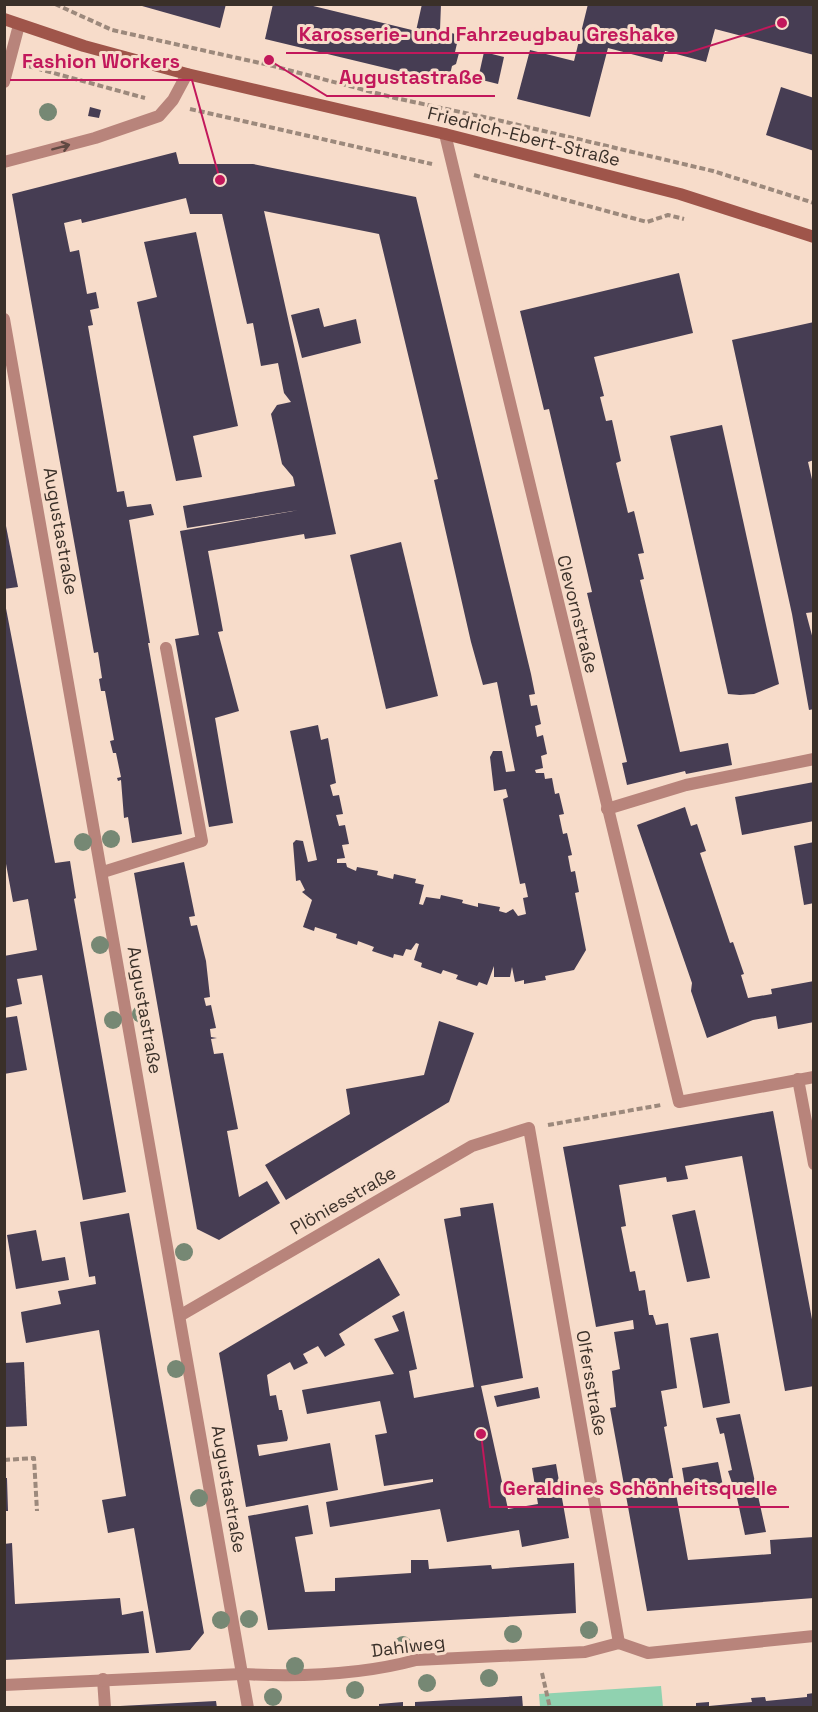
<svg xmlns="http://www.w3.org/2000/svg" width="818" height="1712" font-family="'Space Grotesk',sans-serif">
  <style>
    .green { fill: #90d2b0 }
    .building { fill: #463d53 }
    .lines { fill: none; stroke-linecap: round; stroke-linejoin: round }
    .path { stroke: #9c897c; stroke-width: 4; stroke-dasharray: 6 3; stroke-linecap: butt }
    .lane { stroke: #b8847b; stroke-width: 12 }
    .street { stroke: #b8847b; stroke-width: 12 }
    .secondary { stroke: #9f554a; stroke-width: 12 }
    .tree { fill: #768874 }
    .oneway { stroke: #604942 }
    .labels { text-anchor: middle; dominant-baseline: central; stroke-width: 6; stroke-linejoin: round; paint-order: stroke }
    .street-label { font-size: 18px; fill: #3a3029; stroke: #f7dcca }
    .leader { fill: none; stroke: #c2185b; stroke-width: 2 }
    .callout-dot { fill: #c2185b; stroke: #f7dcca; stroke-width: 2 }
    .callout-label { font-size: 20px; text-anchor: middle; font-weight: bold; fill: #c2185b; stroke: #f7dcca; stroke-width: 6; stroke-linejoin: round; paint-order: stroke }
  </style>
  <rect width="100%" height="100%" fill="#f7dcca"/>
  <!-- green -->
  <path class="green" d="M661 1686 663 1707H540L539 1694Z"/>
  <!-- building -->
  <g class="building">
    <path d="M135 4H226L220 28Z"/>
    <path d="M273 4H305L416 31 422 4H441L440 30 459 35 455 52 459 53 456 64 452 66 448 83 265 39Z"/>
    <path d="M588 4H814V55L715 29 706 62 665 51 662 62 608 48 590 117 517 99 530 50 574 61Z"/>
    <path d="M484 52 504 57 498 84 478 79Z"/>
    <path d="M781 87 814 98V151L766 135Z"/>
    <path d="M90 107 101 110 99 118 88 116Z"/>
    <path d="M176 152 179 164H253L416 197 531 674 535 694 529 695 531 706 537 705 541 724 535 726 537 737 543 735 547 754 541 756 543 768 535 770 536 773H544L545 779 552 778 555 794 559 793 564 814 559 815 563 834 567 833 572 855 568 856 571 872 575 871 579 892 575 893 586 950 574 970 545 976 546 980 524 984V980L515 982 512 967 510 977H494V966L487 985 479 982 477 986 456 979 458 975 443 970 441 974 421 967 422 963 414 960 419 944 416 943 411 950 406 949 403 956 394 954 393 958 372 951 374 947 358 941 357 945 336 938 337 934 315 927 314 931 303 927 312 900 302 892 305 890 300 880 296 881 293 843 296 840 303 841 308 862 317 860 290 731 318 725 321 740 328 738 336 783 330 785 333 796 339 795 343 814 336 815 339 826 345 825 349 844 342 845 345 858 337 859V863H346L347 867 356 871 357 867 378 871 377 875 393 879 394 874 416 879 415 883 424 885 419 904 423 905 426 897 440 899 441 895 463 900 462 903 478 907V903L500 907 499 911 506 913 513 909 518 916 526 914 523 898 528 897 525 883 520 884 503 799 508 797 506 789 494 791 490 757 493 751H502L506 772 515 771 497 682 483 685 471 642 434 480 438 479 379 234 264 211 336 534 305 539 304 534 208 551 223 631 218 632 239 711 215 718 233 823 209 827 175 639 199 635 180 531 299 510 187 528 183 506 295 486 293 477 282 464 271 414 277 405 291 402 284 393 278 363 261 366 253 323 247 324 222 214H190L186 198 82 223 81 219 64 223 70 252 79 250 87 294 96 292 99 308 90 310 93 325 88 326 117 492 124 491 127 507 151 504 154 515 129 520 150 643H148L182 834 132 843 128 817 124 818 121 780 118 781 117 778 121 777 116 753H113L110 741 114 740 105 691H101L99 679 102 678 98 652 94 653 12 194Z"/>
    <path d="M196 232 238 426 193 436 202 477 176 481 137 302 157 297 144 242Z"/>
    <path d="M679 273 693 333 594 357 604 396 600 397 606 421 612 420 621 461 616 463 628 513 634 511 644 553 638 554 644 579 640 580 680 752 728 743 732 765 686 774 685 771 627 785 622 763 627 762 587 593 592 592 549 409 544 410 520 311Z"/>
    <path d="M319 308 324 327 356 319 361 343 302 358 291 315Z"/>
    <path d="M814 322V460L808 462 814 488V612L806 613 814 643V709L809 710 792 614 732 340Z"/>
    <path d="M722 425 779 684 754 694 740 695 728 694 670 436Z"/>
    <path d="M4 516 18 587 4 589Z"/>
    <path d="M401 542 438 696 386 709 350 555Z"/>
    <path d="M4 598 55 863 70 861 76 898 74 899 126 1192 83 1200 42 975 17 979 22 1004 4 1008V956L37 950 28 899 13 902 4 853Z"/>
    <path d="M814 782V821L742 835 735 797Z"/>
    <path d="M685 807 691 826 697 824 706 851 700 853 730 943 733 942 744 974 741 975 748 998 772 994 771 989 814 981V1022L778 1029 776 1016 753 1020 707 1038 691 991 692 983 637 825Z"/>
    <path d="M814 842V903L804 905 794 846Z"/>
    <path d="M184 862 195 916 189 917 191 926 197 925 206 961 210 997 204 998 206 1006 211 1005 216 1028 210 1029 211 1037 217 1038 211 1039 214 1054 223 1053 238 1129 227 1131 239 1197 267 1181 280 1203 219 1240 197 1229 134 873Z"/>
    <path d="M17 1016 27 1070 4 1074V1018Z"/>
    <path d="M439 1021 474 1033 449 1102 286 1200 265 1165 350 1114 346 1089 424 1075Z"/>
    <path d="M773 1111 814 1330V1386L785 1391 742 1156 685 1166 688 1179 667 1182 666 1177 619 1185 626 1226 621 1227 630 1272 635 1271 639 1291 645 1290 649 1315H653L656 1325 668 1323 677 1388 661 1391 667 1426 664 1427 688 1560 771 1554 770 1540 814 1537V1598L647 1611 610 1408 616 1407 612 1371 620 1369 614 1332 634 1329 633 1320 596 1327 563 1147Z"/>
    <path d="M493 1203 523 1378 481 1386 508 1509 538 1504 532 1468 556 1464 569 1538 522 1547 519 1530 447 1542 440 1509 330 1527 326 1502 433 1482V1479L384 1486 375 1435 387 1433 380 1401 307 1414 302 1390 394 1374 374 1339 399 1331 392 1316 404 1311 417 1369 409 1371 414 1398 474 1387 444 1219 461 1216 460 1208Z"/>
    <path d="M695 1210 710 1278 687 1282 672 1215Z"/>
    <path d="M129 1213 204 1633 190 1650 156 1653 134 1528 108 1533 102 1500 126 1496 99 1330 26 1343 22 1320 21 1312 61 1304 58 1291 96 1284 95 1276 89 1277 80 1222Z"/>
    <path d="M36 1230 42 1261 65 1257 69 1280 16 1289 7 1235Z"/>
    <path d="M379 1258 400 1295 339 1334 345 1345 325 1357 318 1346 303 1354 308 1363 294 1370 290 1362 267 1375 270 1396 276 1395 279 1410H282L288 1438 287 1441 257 1445 259 1456 330 1443 338 1490 246 1507 219 1353Z"/>
    <path d="M718 1333 730 1403 703 1408 690 1338Z"/>
    <path d="M24 1362 27 1426 4 1427V1363Z"/>
    <path d="M538 1387 540 1398 497 1407 494 1396Z"/>
    <path d="M740 1414 766 1532 745 1535 737 1498 728 1471 732 1470 724 1433 720 1434 716 1418Z"/>
    <path d="M718 1462 723 1486 686 1492 682 1468Z"/>
    <path d="M4 1478H7L8 1511H4Z"/>
    <path d="M308 1505 313 1534 295 1537 305 1592 335 1591V1578L411 1573V1560H428L429 1569 491 1565 492 1569 574 1563 576 1613 268 1630 248 1516Z"/>
    <path d="M12 1543 15 1604 120 1598 122 1615 143 1611 149 1653 4 1660V1544Z"/>
    <path d="M814 1693V1708H696V1703L709 1702V1706L752 1702 751 1698 765 1697 766 1701 807 1697V1694Z"/>
    <path d="M522 1696 523 1708H415V1702Z"/>
    <path d="M216 1701 217 1708H120V1706Z"/>
    <path d="M403 1702V1708H379V1704Z"/>
  </g>
  <g class="lines">
    <!-- path -->
    <g class="path">
      <path d="M55 4 112 30 269 65 395 98 493 119 713 171 814 203"/>
      <path d="M28 66 145 98"/>
      <path d="M190 109 432 164"/>
      <path d="M474 175 647 222 668 215 684 219"/>
      <path d="M548 1125 661 1105"/>
      <path d="M4 1460 34 1458 37 1511"/>
      <path d="M542 1673 550 1708"/>
    </g>
    <!-- lane -->
    <g class="lane">
      <path d="M607 809 686 785 814 759"/>
      <path d="M103 872 202 841 166 648"/>
      <path d="M103 1679 105 1708"/>
    </g>
    <!-- street -->
    <g class="street">
      <path d="M4 82 19 25"/>
      <path d="M445 134 679 1102 814 1077"/>
      <path d="M4 162 95 138 159 116 173 100 187 74"/>
      <path d="M4 319 248 1708"/>
      <path d="M798 1079 814 1164"/>
      <path d="M181 1315 472 1146 529 1128 619 1643"/>
      <path d="M4 1685 242 1674C299 1677 361 1675 416 1660L585 1652 619 1643 648 1653 814 1636"/>
    </g>
    <!-- secondary -->
    <path class="secondary" d="M4 19 84 46 187 74 445 134 680 194 814 237"/>
  </g>
  <!-- trees -->
  <g class="tree">
    <circle cx="48" cy="112" r="9"/>
    <circle cx="111" cy="839" r="9"/>
    <circle cx="83" cy="842" r="9"/>
    <circle cx="100" cy="945" r="9"/>
    <circle cx="141" cy="1014" r="9"/>
    <circle cx="113" cy="1020" r="9"/>
    <circle cx="184" cy="1252" r="9"/>
    <circle cx="176" cy="1369" r="9"/>
    <circle cx="199" cy="1498" r="9"/>
    <circle cx="249" cy="1619" r="9"/>
    <circle cx="221" cy="1620" r="9"/>
    <circle cx="589" cy="1630" r="9"/>
    <circle cx="513" cy="1634" r="9"/>
    <circle cx="403" cy="1645" r="9"/>
    <circle cx="295" cy="1666" r="9"/>
    <circle cx="489" cy="1678" r="9"/>
    <circle cx="427" cy="1683" r="9"/>
    <circle cx="355" cy="1690" r="9"/>
    <circle cx="273" cy="1697" r="9"/>
  </g>
  <!-- one-way arrows -->
  <defs><path id="oneway-shaft" d="M-6 0H5M1.5-3L5.5 0L1.5 3" fill="none" stroke-width="1.6" stroke-linecap="round" stroke-linejoin="round" transform="scale(1.5)"/></defs>
  <use class="oneway" href="#oneway-shaft" transform="translate(61 147) rotate(-15)"/>
  <g class="labels">
    <!-- street labels -->
    <g class="street-label">
      <text transform="translate(524 136) rotate(14)">Friedrich-Ebert-Straße</text>
      <text transform="translate(61 531) rotate(80)">Augustastraße</text>
      <text transform="translate(578 614) rotate(76)">Clevornstraße</text>
      <text transform="translate(145 1010) rotate(80)">Augustastraße</text>
      <text transform="translate(343 1200) rotate(-30)">Plöniesstraße</text>
      <text transform="translate(592 1383) rotate(80)">Olfersstraße</text>
      <text transform="translate(229 1489) rotate(80)">Augustastraße</text>
      <text transform="translate(408 1646) rotate(-7)">Dahlweg</text>
    </g>
  </g>
  <!-- callouts -->
  <path class="leader" d="M782 23L687 53H286M220 180L192 80H10M269 60L327 96H495M481 1434L490 1507H789"/>
  <g class="callout-dot">
    <circle cx="782" cy="23" r="6"/>
    <circle cx="220" cy="180" r="6"/>
    <circle cx="269" cy="60" r="6"/>
    <circle cx="481" cy="1434" r="6"/>
  </g>
  <g class="callout-label">
    <text x="487" y="41">Karosserie- und Fahrzeugbau Greshake</text>
    <text x="101" y="68">Fashion Workers</text>
    <text x="411" y="84">Augustastraße</text>
    <text x="640" y="1495">Geraldines Schönheitsquelle</text>
  </g>
  <!-- border -->
  <rect width="818" height="1712" fill="none" stroke="#3a3029" stroke-width="12"/>
</svg>
